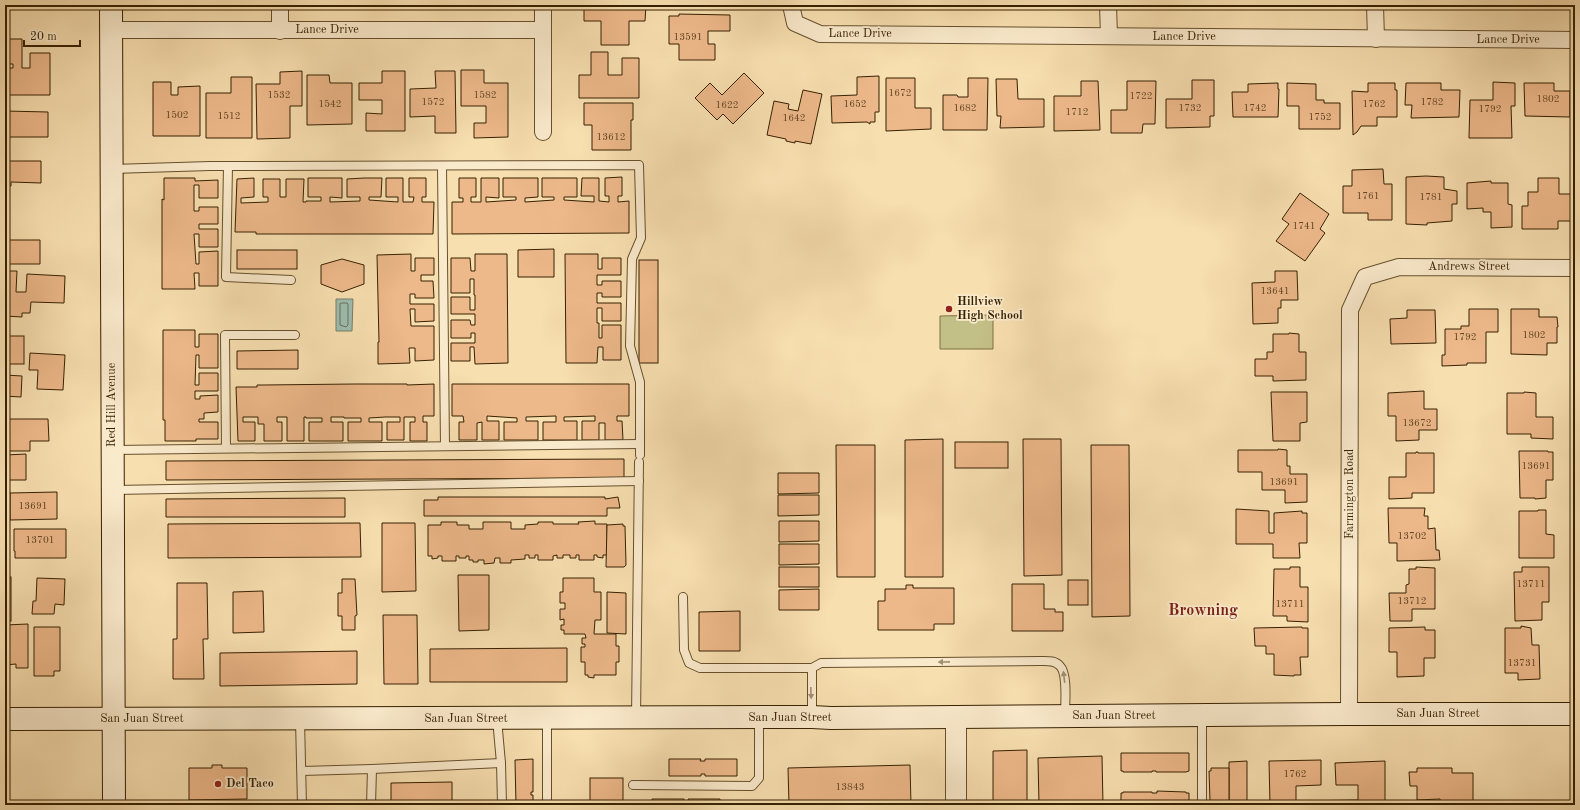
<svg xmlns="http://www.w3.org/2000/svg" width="1580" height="810" font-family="'Old Standard TT',serif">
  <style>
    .green { fill: #c3c087; stroke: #7c7044 }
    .water { fill: #9dbcaf; stroke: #747e69 }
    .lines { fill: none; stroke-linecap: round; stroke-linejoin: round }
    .shore { stroke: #6a6e58; stroke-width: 1 }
    .building { fill: #edb88a; stroke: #362101 }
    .service-casing { stroke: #66502d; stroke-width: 10 }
    .minor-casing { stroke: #66502d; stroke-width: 18 }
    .tertiary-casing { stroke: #66502d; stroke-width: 22 }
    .secondary-casing { stroke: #362101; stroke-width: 24 }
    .service { stroke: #faeacc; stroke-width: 8 }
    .minor { stroke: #faeacc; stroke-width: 16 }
    .tertiary { stroke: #faeacc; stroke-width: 20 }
    .secondary { stroke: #faeacc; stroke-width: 22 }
    .oneway { fill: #a29071 }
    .poi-dot { fill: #8f2418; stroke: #faeacc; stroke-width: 1.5 }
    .labels { text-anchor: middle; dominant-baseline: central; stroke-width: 3.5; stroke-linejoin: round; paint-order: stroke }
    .number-label { font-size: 10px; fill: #644723 }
    .street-label { font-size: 12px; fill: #362101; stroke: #faeacc }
    .poi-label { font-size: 12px; font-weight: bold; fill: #362101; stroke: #faeacc; text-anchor: start }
    .district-label { font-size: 16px; font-weight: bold; fill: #7a1f14; stroke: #faeacc }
  </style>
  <rect width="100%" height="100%" fill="#f8dfb0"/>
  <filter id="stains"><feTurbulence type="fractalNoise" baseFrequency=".005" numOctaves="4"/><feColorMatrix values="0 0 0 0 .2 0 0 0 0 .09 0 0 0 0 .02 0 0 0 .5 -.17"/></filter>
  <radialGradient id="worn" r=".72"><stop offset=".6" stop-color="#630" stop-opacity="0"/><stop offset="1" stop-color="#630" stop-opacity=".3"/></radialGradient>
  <!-- green -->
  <path class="green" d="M993 315V349H940V316Z"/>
  <!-- water -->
  <path class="water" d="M336 299H353L352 331H336Z"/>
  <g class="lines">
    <!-- shore -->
    <path class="shore" d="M342 303H347L348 304V325L346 327 340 325V304Z"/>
  </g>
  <!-- building -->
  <g class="building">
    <path d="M584 5H646L645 21H629V45H601V21H584Z"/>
    <path d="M679 14 730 15V31H708V44H715V60H679V44H669V16H679Z"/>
    <path d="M5 39H22V68H30V53H50V95H5V68H13V64H5Z"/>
    <path d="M591 52H608V75H622V58H639V98H579V75H591Z"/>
    <path d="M461 70H484V83H508V137L474 138V123H486V106H461Z"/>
    <path d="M302 71V106H290V138L257 139 256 84H280V72Z"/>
    <path d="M382 71H405V131H366V113L382 114V100H359V83H382Z"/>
    <path d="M435 71H455L456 133H435V116L410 117V89L436 88Z"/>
    <path d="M744 73 764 93 733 124 723 114 717 120 695 98 710 83 722 95Z"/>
    <path d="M307 75H329L330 83H352V124L307 125Z"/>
    <path d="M879 76V112H875V122H870V124L867 122 832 123 831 96 857 95V77Z"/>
    <path d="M231 77H252V138H206V93H231Z"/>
    <path d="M886 78H915V108H931V129L886 131Z"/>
    <path d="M968 78H988L987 130H943V95H957L958 97H968Z"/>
    <path d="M996 79H1017L1018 99H1044V127L1000 128 1001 116H997Z"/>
    <path d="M1192 80H1214V116H1210V127L1166 128V99H1192Z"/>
    <path d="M1081 81H1098L1100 130 1054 131V96H1081Z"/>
    <path d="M1127 81H1156L1155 124H1143L1142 133H1111V110H1127Z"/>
    <path d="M153 82H171V95H178V87L200 86V136H153Z"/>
    <path d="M1493 82 1515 83V106H1511L1512 138H1469L1470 100H1493Z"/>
    <path d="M1278 83V89H1279L1278 117H1233L1232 92H1248V84Z"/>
    <path d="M1287 83 1316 84V100H1324V103H1340V129H1299V106H1287Z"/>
    <path d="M1368 83H1395V90H1397V117H1377V126H1361L1357 132 1353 135 1352 91 1368 92Z"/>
    <path d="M1406 83H1441V90H1460L1459 117 1411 118 1412 105H1405Z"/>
    <path d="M1524 83H1554V91H1570V117L1525 116Z"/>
    <path d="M803 90 822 94 811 144 795 141V143L786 141V139L767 135 774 101 789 104 788 109 798 111Z"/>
    <path d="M584 103H633V120H631V150H592V125H584Z"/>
    <path d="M5 111 48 112V137H5Z"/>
    <path d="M5 161H41V183L11 182V186H5Z"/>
    <path d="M1383 169 1384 184H1392V220H1368V213H1343V186H1352V170Z"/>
    <path d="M1426 176 1444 177V189L1457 191V204H1452V221L1427 223V225L1406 224V177Z"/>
    <path d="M622 177V196H618V202L629 201V233L452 234V202H463V198H459V178H476V197H471V202H481V178H499V198L486 197V202L516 200V197H503V178H538V197L525 198V202L554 200V197H542V178H577V197H564V200L594 202V196H581L582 178H599V201L609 202V196H605V178Z"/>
    <path d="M164 178H195V181L218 180V198H199V185H194V211H199V207H218V224H199V229H218V247H199V234H194L196 264H199V252L218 251V286H199V273H194L195 289H162V199L164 200Z"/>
    <path d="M254 178V197L241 198V203L268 202V197H263V179H280V197H286V179H304L303 202H306V201H321V197H308V178H342V198L330 197V202L360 201V197H347V179L364 178H382L381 197H369V200L398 202V197H386V178H403V202H413L414 197H409V178H426V197H422V202H434L433 234H256V232H235L237 179Z"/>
    <path d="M1538 178H1559V194H1575V221H1558V229H1522V206H1528V192H1538Z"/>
    <path d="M1491 181V183H1508V204L1512 205V227L1491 228V212H1483V208L1467 209V183Z"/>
    <path d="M1300 193 1329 214 1320 229 1325 233 1305 261 1276 241 1289 224 1282 219Z"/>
    <path d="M5 223H7V240H40V264H5Z"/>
    <path d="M554 249V277H518V250Z"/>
    <rect x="237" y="250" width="60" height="19"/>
    <path d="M411 254V271H415V258H434V275H421V281H433L434 298H415V294H410V304H434V321L415 322V309H410L411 326H434V360L415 361V348H409L410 363 378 364V342H379L377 255Z"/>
    <path d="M475 254H507L508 363 475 364 474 347H470V361H451V343H475V333H471V338H451V320H470L471 325H475V314H451V297H470V310H475V295H474V279H470V293H451V258H470L471 271H475Z"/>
    <path d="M565 254H598V269H602V258H621V275H597V285H602V281H621V297H602V293H597V303H621V321H602V308H597V323H599V338H602V325H621V360H603V347H598L597 363H566Z"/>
    <path d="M342 259 364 265V284L342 292 321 284V265Z"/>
    <rect x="639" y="260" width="19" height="103"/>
    <path d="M5 271H17L16 292H26L27 274 65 276 64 303 31 302 30 313H22V317L5 316Z"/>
    <path d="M1275 271H1297L1298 300H1281V308H1278V323L1253 324 1252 283 1275 282Z"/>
    <path d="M1469 309H1498V332H1486V363H1467V365L1442 366V355H1445V329H1461V326H1469Z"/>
    <path d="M1511 309H1539V317H1557L1558 327H1557V343H1547V355L1511 354Z"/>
    <path d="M1407 310H1435L1436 343 1391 344 1390 319 1407 318Z"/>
    <path d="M163 330H195V347H199V334H218V368H199V355H196L195 385H199V373H218V391H195V399H200V396L218 395V412L204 413V419H199V422H218V439H196V441H165V420H163Z"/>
    <path d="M1289 333 1299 334V352H1306V380L1273 381V376H1255V359H1267V352H1273V334H1289Z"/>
    <rect x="5" y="336" width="19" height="28"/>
    <path d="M298 350V369H237V351Z"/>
    <path d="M30 353 65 355 63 390 37 389 38 370H29Z"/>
    <path d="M5 375 22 376 21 397 5 396Z"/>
    <path d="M355 384H407V385L434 384V416H423V422H427V441H410V422H415V417H404V440H387V422H400V417H385L369 418V422H382V441H348V422H361V418H344V417H331V422H343V441H309V422H322V418H306V417H304V441H287V417H277V422H282V441H264V424H258V417H243V422H255V441H238L236 387H257V385H263Z"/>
    <path d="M452 384H629V416H617V421H622L623 440H605V423H599V440H582V421H595V416L564 417V421H577V440H543V422H556V416L526 417V421H538V440H504V422H517V418L487 416V421H499V440H482V422L477 423V440H459V422H464L463 416H452Z"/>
    <path d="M1424 391V409H1437V430H1419V440L1396 441V416H1388V393Z"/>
    <path d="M1271 392H1307V422L1300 423V441H1273Z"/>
    <path d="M1524 392 1536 393V417H1553V439L1531 438V434H1507V393H1524Z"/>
    <path d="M5 419H48L49 441H30V451H5Z"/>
    <path d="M943 439V577H905V440Z"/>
    <path d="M1023 439H1061L1062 575 1024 576Z"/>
    <rect x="955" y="442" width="53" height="26"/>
    <path d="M836 445H875V577H837Z"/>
    <path d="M1091 445H1129L1130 616 1092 617Z"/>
    <path d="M1278 449 1287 450V466H1290V474H1307V502L1285 503V490H1262V472H1238V450H1278Z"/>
    <path d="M1519 451H1548V452H1553V480H1546V498L1535 499V498H1520Z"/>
    <path d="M1416 452H1418V453H1434V493H1412V498L1389 499V477H1406V453H1416Z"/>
    <path d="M26 454V480H5V455Z"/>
    <path d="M624 459V478L166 480V461Z"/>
    <path d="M778 473H819V493L778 494Z"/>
    <path d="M57 492V519L10 520V493Z"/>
    <path d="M778 495H819V515L778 516Z"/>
    <path d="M438 497H605V499L618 497 620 508H607V516H424V500H438Z"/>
    <path d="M345 498V517H166V499Z"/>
    <path d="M1388 508H1425L1424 516H1428V529L1435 528 1436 550H1439L1440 560 1397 561V543H1389Z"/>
    <path d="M1236 509 1269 511V533H1274V513L1302 511V513H1307V543H1299L1300 558H1273V544H1236Z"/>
    <path d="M1538 510H1546V534L1554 535V558H1519V511H1538Z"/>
    <path d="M595 521V524H607V555H603V558L597 557V555H594V560H579V555H576V558H570V555H563V558H557V555L553 556V560H538V555H535V558H529V555H525V559L511 560V563H500V558H495L494 563 484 564V560H478V562H473V560H469V556H466V558H459V556H456V561H442V556H438V558L432 559V556H428V525H441V522H457V525H469V529H483V522H511V529H525V525L538 524V522H553V524H579L578 522Z"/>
    <path d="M779 521H819V541L779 542Z"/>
    <path d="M360 523 361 557 168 558V524Z"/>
    <path d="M382 523H415L416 591 382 592Z"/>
    <path d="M623 524V526H625L626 565 624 567H606L607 525Z"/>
    <path d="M14 529H66V558H15V551H14Z"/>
    <path d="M779 544H819V564L779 565Z"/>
    <rect x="779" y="567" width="40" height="20"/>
    <path d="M1290 567H1300V587H1308V622L1287 621V616H1273L1274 569H1290Z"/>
    <path d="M1416 567 1435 568V609H1412V621H1390L1389 593H1406V585L1409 584V569H1416Z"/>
    <path d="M1522 567H1549V602H1542V620L1515 621 1514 572H1522Z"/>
    <path d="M458 575H489V630L459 631Z"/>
    <rect x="5" y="577" width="6" height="44"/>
    <path d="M37 578 65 579 64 605 55 604 54 614H32L33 601H36Z"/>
    <path d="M563 578H594V592H601V620H595L594 634H616V646H619V662H616V675H594V678L588 677V675H585V662H581V647H585V644H582V638H586L585 634H564V630H561V625H564V619L560 620V609H565V603H560V592H563Z"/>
    <path d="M342 579H355L357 615 355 616V630H342V616H338V593H342Z"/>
    <rect x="1068" y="580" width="20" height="25"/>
    <path d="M177 583H207L208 639H203L204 679H173V639H177Z"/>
    <path d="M1012 584H1044V609H1055V612H1063V631H1012Z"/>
    <path d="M906 585H913V588H954V624H934V630H878V601H885V589H906Z"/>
    <path d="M819 589V610H779V590Z"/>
    <path d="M263 591 264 632 233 633V592Z"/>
    <path d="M607 592 626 593V634L607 633Z"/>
    <path d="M740 611V651H699V612Z"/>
    <path d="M383 615H417L418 684H384Z"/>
    <path d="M28 624V668H16V664L5 665V625Z"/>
    <path d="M1521 626 1531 628 1532 645H1539L1540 679 1518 680V673H1505V628H1521Z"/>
    <path d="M34 627H60V671H54V676H34Z"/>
    <path d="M1302 627V628H1308V657H1300L1301 675H1294V676L1274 675V654H1266V646H1255L1254 628Z"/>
    <path d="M1425 627V630H1435V658H1424V676L1397 677V652H1389V628Z"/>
    <path d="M567 648V682H430V649Z"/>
    <path d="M357 651V684L220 686V653Z"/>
    <path d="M1027 750V805H993V751Z"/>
    <path d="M1121 753H1189V771L1186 772H1156V771H1152V772H1123V771H1121Z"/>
    <path d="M1102 756 1103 805H1039L1038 758Z"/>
    <path d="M533 759V792H531V795H533V805H516L515 760Z"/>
    <path d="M669 759H701L700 761H705V759H737V776H705V774H701V776H669Z"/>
    <path d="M1321 760V785L1296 786V801L1358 800V785H1336L1335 763 1385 761V805H1270L1269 761Z"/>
    <path d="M1247 761V805H1229V762Z"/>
    <path d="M212 765H222V768H247V799L189 800V768H212Z"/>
    <path d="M910 765 911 805H789L788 768Z"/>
    <path d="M1211 768H1229V805H1210H1211V801H1210L1209 771H1211Z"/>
    <path d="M1417 768H1452V773H1473V805H1441L1440 799 1417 800V786H1410L1409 772H1417Z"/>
    <rect x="590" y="778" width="33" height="27"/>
    <path d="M452 782V805L391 804V783Z"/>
    <path d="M1157 791 1186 792V793H1189V805H1121V793H1123V792H1152V793H1157Z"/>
    <path d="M652 799H684V801H689L688 799H720V805H652Z"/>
  </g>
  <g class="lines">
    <!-- service casing -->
    <g class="service-casing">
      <g id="service">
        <path d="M228 166 226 277 291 280"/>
        <path d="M442 166 445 446"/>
        <path d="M112 169 210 166 639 165 641 238 632 259 630 346 640 382V455"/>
        <path d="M226 448 225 335H295"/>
        <path d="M113 450 640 444"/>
        <path d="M114 490 639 481"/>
        <path d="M683 597 684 650 689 663 700 668H812"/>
        <path d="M1202 716V805"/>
        <path d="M812 717V668L821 663 1040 661C1047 661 1055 660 1060 666 1068 674 1065 703 1065 715"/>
        <path d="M636 718 639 462"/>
        <path d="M300 720 302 805"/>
        <path d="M501 763 502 805"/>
        <path d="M372 769 501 763 497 719"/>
        <path d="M302 771 372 769 371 805"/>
        <path d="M633 785 752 786 759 778V718"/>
        <path d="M547 805V719"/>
      </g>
    </g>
    <!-- minor casing -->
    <g class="minor-casing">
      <g id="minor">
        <path d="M280 5V31"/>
        <path d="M543 5V132"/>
        <path d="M791 5 795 23 820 34 1575 40"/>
        <path d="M1108 5 1109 36"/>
        <path d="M1375 5 1376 39"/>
        <path d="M111 30H543"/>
        <path d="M1349 714 1350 310 1365 277 1399 267 1575 268"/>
      </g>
    </g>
    <!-- tertiary casing -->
    <g class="tertiary-casing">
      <path id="tertiary" d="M956 805V716"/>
    </g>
    <!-- secondary casing -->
    <g class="secondary-casing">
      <g id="secondary">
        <path d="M111 5 114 805"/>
        <path d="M5 719 812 717 831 718 1349 714H1575"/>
      </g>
    </g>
    <!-- service -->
    <use href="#service" class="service"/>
    <!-- minor -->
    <use href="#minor" class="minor"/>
    <!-- tertiary -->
    <use href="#tertiary" class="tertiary"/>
    <!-- secondary -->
    <use href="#secondary" class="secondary"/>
  </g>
  <!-- one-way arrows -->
  <defs><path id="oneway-solid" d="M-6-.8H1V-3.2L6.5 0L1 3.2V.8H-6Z"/></defs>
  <g class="oneway">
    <use href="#oneway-solid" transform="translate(944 662) rotate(179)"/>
    <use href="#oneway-solid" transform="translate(1064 677) rotate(-97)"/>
    <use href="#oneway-solid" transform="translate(811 693) rotate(88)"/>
  </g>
  <!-- markers -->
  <g class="poi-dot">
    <circle cx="949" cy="309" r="4"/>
    <circle cx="218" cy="784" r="4"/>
  </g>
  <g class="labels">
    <!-- number labels -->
    <g class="number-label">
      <text x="688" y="37">13591</text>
      <text x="900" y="93">1672</text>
      <text x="279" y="95">1532</text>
      <text x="485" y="95">1582</text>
      <text x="1141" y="96">1722</text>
      <text x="1548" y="99">1802</text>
      <text x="433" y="102">1572</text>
      <text x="1432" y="102">1782</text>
      <text x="330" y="104">1542</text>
      <text x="855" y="104">1652</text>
      <text x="1374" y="104">1762</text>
      <text x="727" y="105">1622</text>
      <text x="965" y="108">1682</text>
      <text x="1190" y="108">1732</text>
      <text x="1255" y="108">1742</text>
      <text x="1490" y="109">1792</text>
      <text x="1077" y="112">1712</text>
      <text x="177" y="115">1502</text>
      <text x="229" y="116">1512</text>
      <text x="1320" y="117">1752</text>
      <text x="794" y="118">1642</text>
      <text x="611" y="137">13612</text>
      <text x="1368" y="196">1761</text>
      <text x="1431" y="197">1781</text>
      <text x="1304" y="226">1741</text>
      <text x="1275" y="291">13641</text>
      <text x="1534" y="335">1802</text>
      <text x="1465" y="337">1792</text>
      <text x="1417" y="423">13672</text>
      <text x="1536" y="466">13691</text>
      <text x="1284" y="482">13691</text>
      <text x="33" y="506">13691</text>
      <text x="1412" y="536">13702</text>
      <text x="40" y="540">13701</text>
      <text x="1531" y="584">13711</text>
      <text x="1412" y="601">13712</text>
      <text x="1290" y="604">13711</text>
      <text x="1522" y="663">13731</text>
      <text x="1295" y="774">1762</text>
      <text x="850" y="787">13843</text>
    </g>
    <!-- street labels -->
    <g class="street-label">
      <text x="327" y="30">Lance Drive</text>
      <text x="860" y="34">Lance Drive</text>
      <text x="1184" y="37">Lance Drive</text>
      <text x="1508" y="40">Lance Drive</text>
      <text x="1469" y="267">Andrews Street</text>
      <text transform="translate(112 405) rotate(-90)">Red Hill Avenue</text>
      <text transform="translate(1350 494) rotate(-90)">Farmington Road</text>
      <text x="1438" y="714">San Juan Street</text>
      <text x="1114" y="716">San Juan Street</text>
      <text x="790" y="718">San Juan Street</text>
      <text x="142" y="719">San Juan Street</text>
      <text x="466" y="719">San Juan Street</text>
    </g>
    <!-- poi labels -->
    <g class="poi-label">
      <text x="957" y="302">Hillview<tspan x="957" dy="14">High School</tspan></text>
      <text x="226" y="784">Del Taco</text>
    </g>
    <!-- district labels -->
    <g class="district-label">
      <text x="1203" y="611">Browning</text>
    </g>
  </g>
  <!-- margin -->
  <rect width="1580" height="810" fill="none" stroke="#f8dfb0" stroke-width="20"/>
  <rect x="6" y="6" width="1568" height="798" fill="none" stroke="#362101" stroke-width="2"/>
  <rect x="10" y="10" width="1560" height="790" fill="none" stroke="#362101"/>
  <!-- scale -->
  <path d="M24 40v6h56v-6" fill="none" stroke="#362101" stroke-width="2"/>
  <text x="30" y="40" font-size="12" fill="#362101" stroke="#faeacc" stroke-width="3" paint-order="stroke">20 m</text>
  <rect width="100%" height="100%" filter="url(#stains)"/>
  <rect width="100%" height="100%" fill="url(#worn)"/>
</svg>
